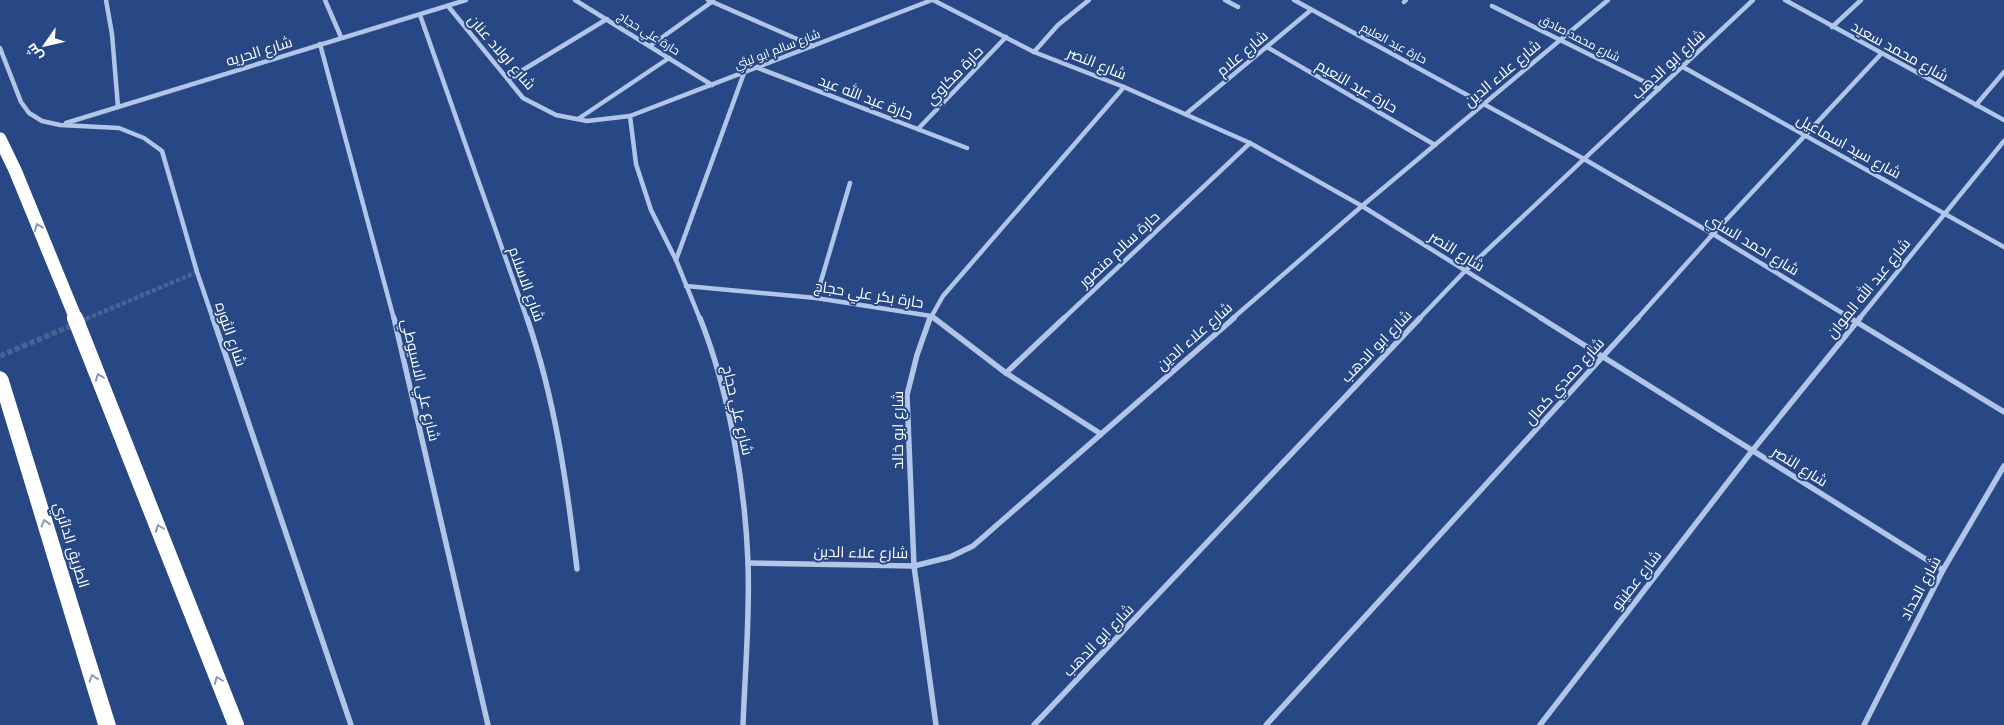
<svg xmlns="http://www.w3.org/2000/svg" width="2004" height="725" font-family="Mulish,Cairo,sans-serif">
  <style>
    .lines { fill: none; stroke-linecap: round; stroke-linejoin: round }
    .minor-tunnel-far1 { stroke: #476396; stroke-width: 4.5; stroke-dasharray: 4.5 2; stroke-linecap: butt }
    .minor-tunnel { stroke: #476396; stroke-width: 5.5; stroke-dasharray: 5.5 2.5; stroke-linecap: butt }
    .minor-far1 { stroke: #b0c5e7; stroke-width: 4.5 }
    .minor { stroke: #b0c5e7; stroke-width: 5.5 }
    .motorway { fill: #fff; fill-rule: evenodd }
    .motorway-bridge-far1 { stroke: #fff; stroke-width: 13 }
    .motorway-bridge { stroke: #fff; stroke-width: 16 }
    .oneway { stroke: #889abb }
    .labels { text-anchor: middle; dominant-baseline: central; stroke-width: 4; stroke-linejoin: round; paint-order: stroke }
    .far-street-label { font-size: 12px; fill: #fff; stroke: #274884 }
    .street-label { font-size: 15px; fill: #fff; stroke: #274884 }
  </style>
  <rect width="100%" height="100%" fill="#274884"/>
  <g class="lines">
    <!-- minor-tunnel-far1 -->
    <path class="minor-tunnel-far1" d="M86 319 197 272"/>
    <!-- minor-tunnel -->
    <path class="minor-tunnel" d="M0 356 89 318"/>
    <!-- minor-far1 -->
    <g class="minor-far1">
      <path d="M106 0 112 34 118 107"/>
      <path d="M325 0 341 37"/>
      <path d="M575 0 712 85"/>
      <path d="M708 0 813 46"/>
      <path d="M933 0 1034 52 1124 87 1250 143 1362 206 1543 319"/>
      <path d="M1225 0 1238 7"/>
      <path d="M1294 0 1584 159 1713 234 1852 319"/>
      <path d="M1785 0 2004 120"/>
      <path d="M1404 2 1406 0"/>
      <path d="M448 6 523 98 556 115 587 121 630 116 932 0"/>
      <path d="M1492 6 1659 89"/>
      <path d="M420 15 527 319"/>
      <path d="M1832 27 1861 0"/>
      <path d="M320 44 394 319"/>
      <path d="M650 46 713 1"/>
      <path d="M1267 47 1435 145"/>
      <path d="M0 48 21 102 29 113 42 121 60 125 119 128 144 138 162 151 197 272 213 319"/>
      <path d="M1034 52 1058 25 1089 0"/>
      <path d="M1683 67 2004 247"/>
      <path d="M758 68 967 148"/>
      <path d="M508 79 607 19"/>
      <path d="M1976 105 2004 72"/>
      <path d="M1186 114 1311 10"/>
      <path d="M630 116 636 164 651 210 676 260 700 319"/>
      <path d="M578 119 669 58"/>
      <path d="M66 123 466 0"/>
      <path d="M918 129 1006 37"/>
      <path d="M676 260 744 73"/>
      <path d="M686 286 816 298 931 316 935 319"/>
      <path d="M816 298 850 183"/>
      <path d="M930 319 943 296 1124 87"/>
      <path d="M1063 319 1250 143"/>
      <path d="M1232 319 1362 206 1608 0"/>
      <path d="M1419 319 1465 271 1753 0"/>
      <path d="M1637 319 1713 234 1881 54"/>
      <path d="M1859 319 2004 141"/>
    </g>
    <!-- minor -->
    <g class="minor">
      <path d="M213 318 351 725"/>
      <path d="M394 318 488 725"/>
      <path d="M527 318C555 399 567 484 577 569"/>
      <path d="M700 318C729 391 745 484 748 562 750 616 745 671 743 725"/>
      <path d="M930 318 917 355 907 395 914 566 936 725"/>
      <path d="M934 318 1006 373 1101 434"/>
      <path d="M1541 318 1943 570"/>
      <path d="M1850 318 2004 412"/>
      <path d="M1006 373 1064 318"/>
      <path d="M748 563 914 566 950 557 973 546 1234 318"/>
      <path d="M1034 725 1420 318"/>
      <path d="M1266 725 1638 318"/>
      <path d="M1540 725 1752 451 1860 318"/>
      <path d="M1864 725 1943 570 2004 466"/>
    </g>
    <!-- motorway -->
    <path class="motorway" d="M0 371 5 373 8 377 116 725H98L0 402Z"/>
    <!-- motorway-bridge-far1 -->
    <path class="motorway-bridge-far1" d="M0 139 15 170 76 319"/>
    <!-- motorway-bridge -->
    <path class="motorway-bridge" d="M75 318 236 725"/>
  </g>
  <!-- one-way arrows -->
  <defs><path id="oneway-chevron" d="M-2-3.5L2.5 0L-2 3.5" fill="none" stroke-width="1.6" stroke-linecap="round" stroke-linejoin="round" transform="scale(1.25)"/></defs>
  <g class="oneway">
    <use href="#oneway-chevron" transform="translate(38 227) rotate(-112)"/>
    <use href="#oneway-chevron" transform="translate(99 377) rotate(-111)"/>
    <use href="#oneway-chevron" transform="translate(45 523) rotate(-107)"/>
    <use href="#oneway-chevron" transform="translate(159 528) rotate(-111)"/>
    <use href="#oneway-chevron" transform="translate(93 678) rotate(-107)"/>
    <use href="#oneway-chevron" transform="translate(218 680) rotate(-111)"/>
  </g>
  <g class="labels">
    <!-- far-street labels -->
    <g class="far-street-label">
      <text transform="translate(649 33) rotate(32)">حارة علي حجاج</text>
      <text transform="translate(1580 38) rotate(27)">شارع محمد صادق</text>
      <text transform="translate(1394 43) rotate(28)">حارة عبد العليم</text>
      <text transform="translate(777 49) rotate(-21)">شارع سالم ابو ليثي</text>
    </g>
    <!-- street labels -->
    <g class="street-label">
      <text transform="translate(259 51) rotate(-17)">شارع الحريه</text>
      <text transform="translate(1900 51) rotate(29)">شارع محمد سعيد</text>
      <text transform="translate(502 52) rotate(49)">شارع اولاد عنان</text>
      <text transform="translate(1242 53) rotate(-40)">شارع علام</text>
      <text transform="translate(1097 63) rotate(22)">شارع النصر</text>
      <text transform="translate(1668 64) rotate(-43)">شارع ابو الدهب</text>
      <text transform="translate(1502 73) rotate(-40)">شارع علاء الدين</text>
      <text transform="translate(954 75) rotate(-46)">حارة مكاوي</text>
      <text transform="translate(1357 86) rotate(30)">حارة عبد النعيم</text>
      <text transform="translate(866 97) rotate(21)">حارة عبد الله عيد</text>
      <text transform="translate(1849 146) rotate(29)">شارع سيد اسماعيل</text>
      <text transform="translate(1753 244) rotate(31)">شارع احمد السني</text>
      <text transform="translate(1119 249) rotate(-43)">حارة سالم منصور</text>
      <text transform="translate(1457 251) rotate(32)">شارع النصر</text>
      <text transform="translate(527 284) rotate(70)">شارع الاسلام</text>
      <text transform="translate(1868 288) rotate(-51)">شارع عبد الله الموان</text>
      <text transform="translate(869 294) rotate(9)">حارة بكر علي حجاج</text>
      <text transform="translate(231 334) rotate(71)">شارع الثوره</text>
      <text transform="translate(1194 336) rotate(-41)">شارع علاء الدين</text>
      <text transform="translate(1376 346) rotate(-46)">شارع ابو الدهب</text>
      <text transform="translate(421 380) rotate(77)">شارع علي الاسيوطي</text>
      <text transform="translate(1564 381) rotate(-48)">شارع حمدي كمال</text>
      <text transform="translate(738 410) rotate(77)">شارع علي حجاج</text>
      <text transform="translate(897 430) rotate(-90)">شارع ابو خالد</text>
      <text transform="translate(1800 466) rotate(32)">شارع النصر</text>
      <text transform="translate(72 545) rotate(73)">الطريق الدائري</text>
      <text transform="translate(861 552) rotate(1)">شارع علاء الدين</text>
      <text transform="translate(1636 580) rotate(-52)">شارع عطيتو</text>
      <text transform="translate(1920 588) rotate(-62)">شارع الحداد</text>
      <text transform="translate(1098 640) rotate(-46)">شارع ابو الدهب</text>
    </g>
  </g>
  <!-- north arrow -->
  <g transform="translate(45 45) rotate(236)" stroke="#274884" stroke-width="4" paint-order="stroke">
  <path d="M0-4L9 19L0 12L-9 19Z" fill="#ffffff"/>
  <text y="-8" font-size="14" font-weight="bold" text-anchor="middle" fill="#ffffff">ش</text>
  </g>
</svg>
